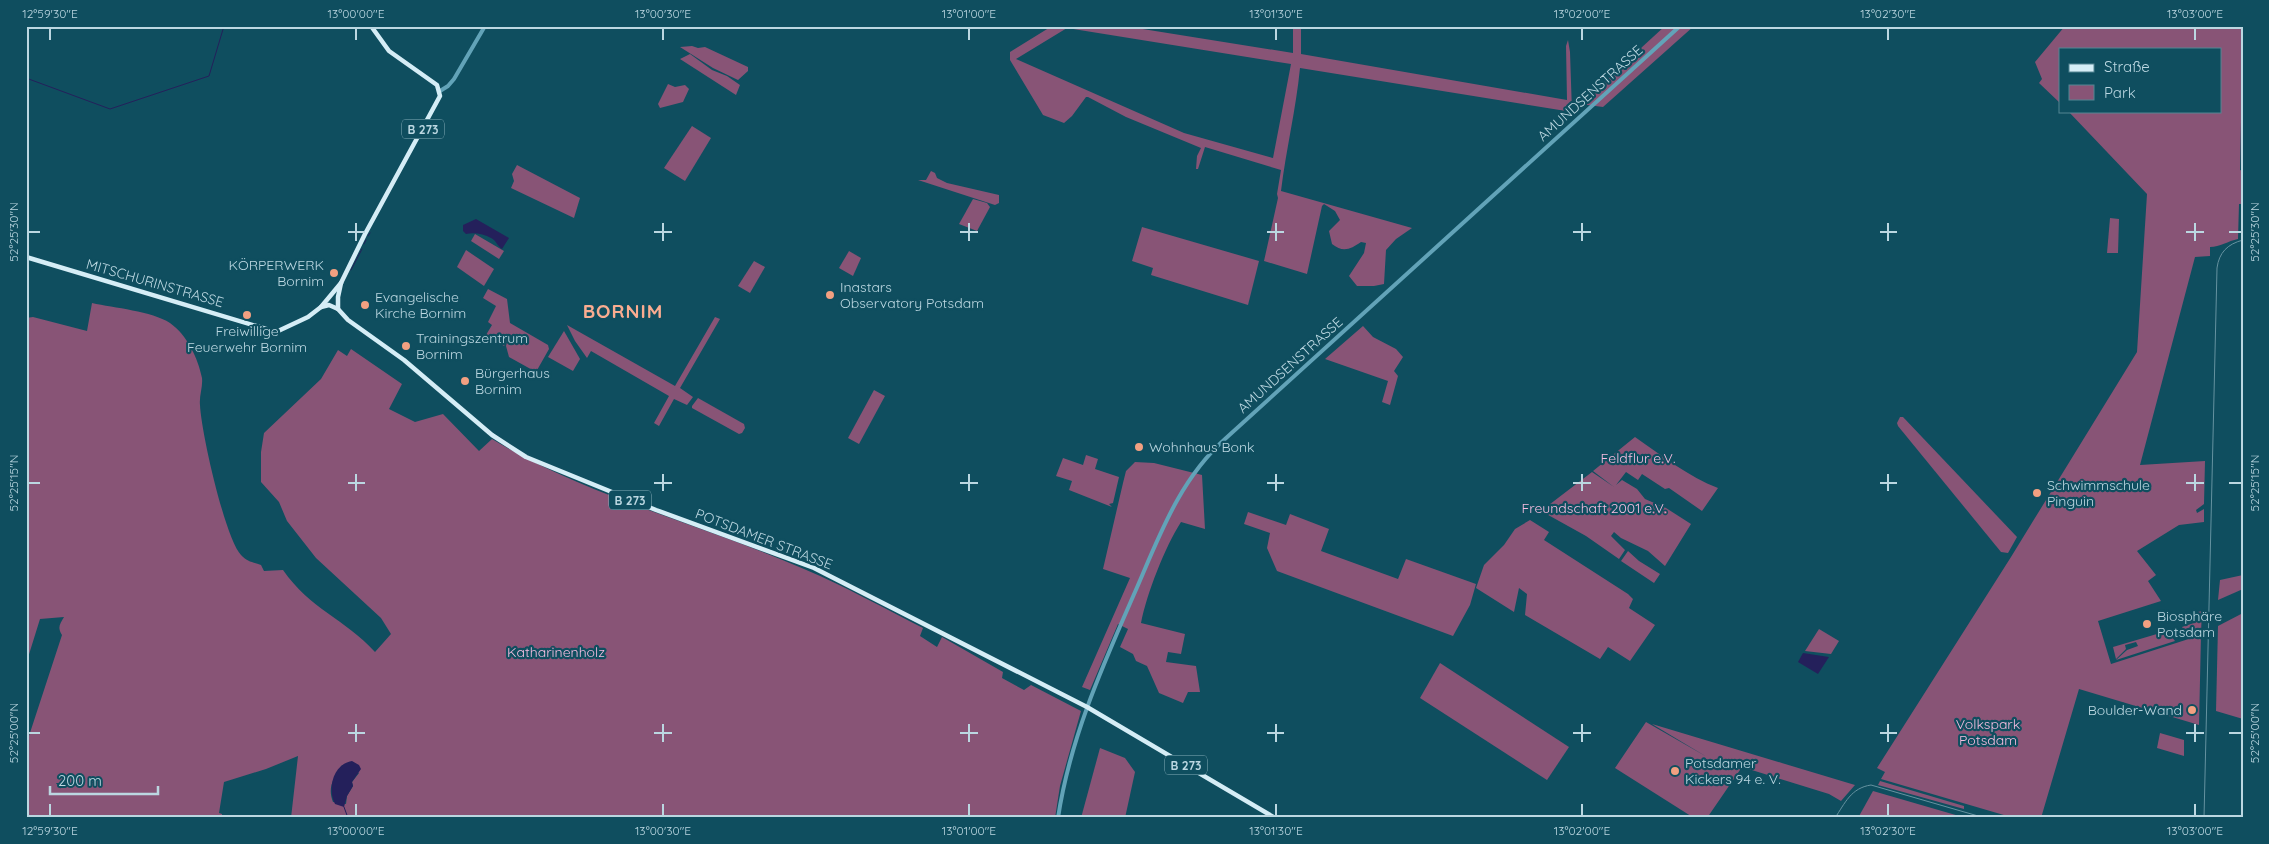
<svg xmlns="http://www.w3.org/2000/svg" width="2269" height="844" font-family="Quicksand,sans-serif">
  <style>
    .green { fill: #885476; fill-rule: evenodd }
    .water { fill: #24205b }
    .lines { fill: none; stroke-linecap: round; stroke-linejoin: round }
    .stream { stroke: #24205b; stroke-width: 1 }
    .minor { stroke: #62a3b8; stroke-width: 4 }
    .major { stroke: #d5edf6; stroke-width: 4.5 }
    .tram { stroke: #6592a0; stroke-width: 1 }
    .ticks { fill: none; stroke: #bbd7e1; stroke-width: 2 }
    .poi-dot { fill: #f2a081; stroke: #0f4e5f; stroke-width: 2 }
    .labels { text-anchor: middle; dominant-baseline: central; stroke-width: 4.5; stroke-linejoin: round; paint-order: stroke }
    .shield { fill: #0f4e5f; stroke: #87aeba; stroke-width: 1 }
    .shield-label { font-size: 12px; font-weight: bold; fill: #bbd7e1 }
    .street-label { font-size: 14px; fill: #bbd7e1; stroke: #0f4e5f }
    .poi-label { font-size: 14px; fill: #bbd7e1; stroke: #0f4e5f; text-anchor: start }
    .park-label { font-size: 14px; fill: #f6bde0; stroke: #0f4e5f }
    .district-label { font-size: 19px; font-weight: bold; letter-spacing: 1px; fill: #faac90; stroke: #0f4e5f }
    .neatline { fill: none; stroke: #bbd7e1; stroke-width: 2 }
    .ticks-label { font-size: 12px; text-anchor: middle; fill: #bbd7e1 }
  </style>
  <rect width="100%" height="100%" fill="#0f4e5f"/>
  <!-- green -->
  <g class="green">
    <path d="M1052 26H1124L1293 53V26H1301V54L1567 100 1566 46 1568 40 1570 52 1572 112 1300 68C1296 109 1286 150 1281 191L1412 228 1396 239 1386 250 1384 284 1374 286H1357L1349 276 1364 253 1366 243 1361 242C1351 249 1343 253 1332 244L1329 231 1340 220 1335 211 1324 204 1322 206 1307 274 1264 261 1278 198 1277 194 1281 170 1205 147 1198 169H1196L1197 156 1201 148 1126 117 1088 97H1086L1072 116 1064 123 1043 115 1010 60V52ZM1067 28 1291 64 1273 158 1184 133 1016 59Z"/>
    <path d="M1665 26H1694L1603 107 1580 104Z"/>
    <path d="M2065 26H2243L2240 170 2243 171V204H2239L2238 239C2228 241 2220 247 2210 247V256L2195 257 2140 465 2205 461 2204 504 2196 510 2197 513 2204 509V522L2179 525 2137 551 2156 575 2148 581 2161 601 2098 621 2111 664 2201 635 2199 725 2079 689 2041 818H2014L1881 779 1885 772 1877 768 2011 557 2137 352 2147 194 2068 111H2220V49H2060V103L2039 83 2042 79 2035 62Z"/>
    <path d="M692 46 698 48 705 47 748 67V71L738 80 713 68 680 47Z"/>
    <path d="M690 54 712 70 727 76 740 85 736 95 680 59Z"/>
    <path d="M668 84 675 87 685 85 689 89 683 102 660 108 658 104Z"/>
    <path d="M692 126 711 138 685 181 664 168Z"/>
    <path d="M517 165 580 198 574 218 511 188 514 181 512 174Z"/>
    <path d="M931 171 935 173 937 178 947 183 999 195V203L995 205 918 180H926Z"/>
    <path d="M973 199 987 203 990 207 977 231 959 224Z"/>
    <path d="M2110 218 2119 219 2118 253H2107Z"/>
    <path d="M1142 227 1259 261 1248 305 1151 275 1153 268 1132 261Z"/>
    <path d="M475 234 504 251 499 259 471 241Z"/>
    <path d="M466 250 494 269 484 286 457 267Z"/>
    <path d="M849 251 861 258 853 276 839 268Z"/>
    <path d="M754 261 765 267 750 293 738 286Z"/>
    <path d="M488 289 507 299 510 323 548 345 549 349 536 372 509 357 506 346 508 339 504 346 486 335 492 325 488 322 496 306 483 298Z"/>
    <path d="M92 303C114 308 152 311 170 323 187 335 198 358 202 378 203 387 199 396 200 405 201 431 225 538 241 555 247 562 253 562 261 565L264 571 283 570C310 609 345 619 375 652L391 634 381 618 316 558 287 521 279 502 261 482V452L264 433 321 379 338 350 347 356 351 349 402 384 389 409 415 422 443 414 479 451 492 439C588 497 701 524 804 569 844 586 884 608 923 628L920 636 937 647 942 637 1003 672 1002 678 1024 690 1031 685 1081 711 1060 786 1055 818H291L298 756 266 769 224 782 219 813 222 814V818H26V745L62 635C57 627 60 624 64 617L40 619 26 664V318L33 317 87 331ZM342 765 359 773 352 782 353 786 347 796 346 804 333 802C327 786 334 779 342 765Z"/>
    <path d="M715 317 720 319 680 388 693 397 687 405 674 399 659 426 654 423 669 396 591 351 587 358 575 341 567 325 675 386Z"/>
    <path d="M1363 326 1373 337 1396 349 1403 357 1394 371 1398 376 1390 405 1382 402 1388 381 1325 359Z"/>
    <path d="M564 331 580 359 573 371 548 357Z"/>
    <path d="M874 390 885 396 859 444 848 438Z"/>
    <path d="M698 398 744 424 745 428 742 433 739 434 692 408V406Z"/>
    <path d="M1900 417H1903L2017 537 2008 553 2001 552 1898 426 1897 423Z"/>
    <path d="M1635 437C1661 455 1689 477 1718 488L1702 511 1669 488 1665 489 1642 474 1638 480 1626 472 1616 485 1622 480 1637 489 1645 499 1666 508 1691 524 1665 566 1648 551 1621 538 1614 532 1611 536 1625 550 1619 559 1586 536 1541 511 1592 472 1614 487 1593 471Z"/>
    <path d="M1086 455 1098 459 1095 469 1119 477 1113 503 1109 504 1112 507 1069 490 1072 481 1056 476 1063 458 1083 465Z"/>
    <path d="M1135 462 1154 463 1202 475 1205 529 1181 522C1165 547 1147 593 1141 623L1185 634 1181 654 1168 652 1166 662 1196 666 1200 692H1188L1183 703 1159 693 1147 666 1136 661 1133 654 1120 647 1128 629 1118 624 1090 690 1082 687 1130 578 1103 569 1123 483 1126 471Z"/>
    <path d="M1248 512 1286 525 1290 514 1329 529 1321 551 1398 579 1406 559 1476 584 1470 605 1453 636 1277 571 1267 548 1270 533 1244 524Z"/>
    <path d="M1530 520 1549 532 1544 540 1628 594 1633 599 1629 608 1655 625 1630 661 1608 647 1600 659 1525 615 1527 594 1519 588 1514 612 1476 588 1484 565 1504 545 1515 529Z"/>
    <path d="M1628 551 1639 561 1660 574 1654 583 1621 561Z"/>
    <path d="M2243 575V589L2218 600 2220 580Z"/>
    <path d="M2202 611 2201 632 2186 637 2182 627 2197 622 2194 613Z"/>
    <path d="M2243 613V719L2216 711 2218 626Z"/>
    <path d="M1819 629 1839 641 1831 654 1805 651Z"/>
    <path d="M2167 631 2175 641 2116 660 2127 650 2138 646 2136 642 2125 645 2126 649 2116 659 2113 647Z"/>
    <path d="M1440 663 1569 747 1547 780 1420 698Z"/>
    <path d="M1646 722 1707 757 1652 724 1855 785 1841 801 1829 794 1742 767 1707 818H1694L1615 768Z"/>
    <path d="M2160 733 2184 740V756L2157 748Z"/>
    <path d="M1100 748 1125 758 1135 772 1125 818H1081Z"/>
    <path d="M1880 781 1964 806V809L1878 785Z"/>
    <path d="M1873 791 1966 818H1858Z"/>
  </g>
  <!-- water -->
  <g class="water">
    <path d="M476 219 509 238 502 249C497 246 496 240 491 238 484 234 474 232 466 234L463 231V225Z"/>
    <path d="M1803 653 1829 657 1818 674 1798 662Z"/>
    <path d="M352 761 359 765 361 769 352 782 353 786 347 796 344 807 335 804C327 789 333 764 352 761Z"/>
  </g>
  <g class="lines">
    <!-- stream -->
    <g class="stream">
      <path d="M26 78 110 109 209 76 224 26"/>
      <path d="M368 236 370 233"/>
      <path d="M364 244 366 240"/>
      <path d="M351 270 362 249"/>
      <path d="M344 807 348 818"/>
    </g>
    <!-- minor -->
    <g class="minor">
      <path d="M440 91 448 86 454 79 485 26"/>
      <path d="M1058 818C1070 738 1103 665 1135 592 1159 537 1179 480 1225 439L1680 26"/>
    </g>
    <!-- major -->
    <g class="major">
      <path d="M26 257 276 332 308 317 321 307 341 283"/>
      <path d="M321 307 329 305 338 309 348 320 404 360 492 435 526 457 656 510 814 568 1087 707 1275 818"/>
      <path d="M338 309V297L341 283 365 234 440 96 437 85 389 51 371 26"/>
    </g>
    <!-- tram -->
    <g class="tram">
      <path d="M1835 818C1845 803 1851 788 1871 785L1985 818"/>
      <path d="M2204 818 2217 268C2219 253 2227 244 2243 240"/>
    </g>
  </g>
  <!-- ticks -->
  <path class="ticks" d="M50 28V40M356 28V40M663 28V40M969 28V40M1276 28V40M1582 28V40M1888 28V40M2195 28V40M356 223V241M663 223V241M969 223V241M1276 223V241M1582 223V241M1888 223V241M2195 223V241M28 232H40M348 232H365M654 232H672M960 232H978M1267 232H1284M1573 232H1591M1880 232H1897M2186 232H2204M2229 232H2242M356 474V491M663 474V491M969 474V491M1276 474V491M1582 474V491M1888 474V491M2195 474V491M28 483H40M348 483H365M654 483H672M960 483H978M1267 483H1284M1573 483H1591M1880 483H1897M2186 483H2204M2229 483H2242M356 724V742M663 724V742M969 724V742M1276 724V742M1582 724V742M1888 724V742M2195 724V742M28 733H40M348 733H365M654 733H672M960 733H978M1267 733H1284M1573 733H1591M1880 733H1897M2186 733H2204M2229 733H2242M50 804V816M356 804V816M663 804V816M969 804V816M1276 804V816M1582 804V816M1888 804V816M2195 804V816"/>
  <!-- markers -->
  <g class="poi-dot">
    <circle cx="334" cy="273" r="5"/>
    <circle cx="830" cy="295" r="5"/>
    <circle cx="365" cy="305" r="5"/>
    <circle cx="247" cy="315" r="5"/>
    <circle cx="406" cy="346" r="5"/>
    <circle cx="465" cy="381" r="5"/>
    <circle cx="1139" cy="447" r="5"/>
    <circle cx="2037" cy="493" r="5"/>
    <circle cx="2147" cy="624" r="5"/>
    <circle cx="2192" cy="710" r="5"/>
    <circle cx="1675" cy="771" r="5"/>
  </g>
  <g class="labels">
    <!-- shield labels -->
    <g class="shield">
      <rect x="402" y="119.5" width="42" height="19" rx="4"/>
      <rect x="609" y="490.5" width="42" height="19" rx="4"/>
      <rect x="1165" y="755.5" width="42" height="19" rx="4"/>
    </g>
    <g class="shield-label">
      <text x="423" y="129">B 273</text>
      <text x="630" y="500">B 273</text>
      <text x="1186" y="765">B 273</text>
    </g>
    <!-- street labels -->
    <g class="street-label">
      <text transform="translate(1590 93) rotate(-42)">AMUNDSENSTRASSE</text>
      <text transform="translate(155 283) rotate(16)">MITSCHURINSTRASSE</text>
      <text transform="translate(1290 365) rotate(-42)">AMUNDSENSTRASSE</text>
      <text transform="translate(764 539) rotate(21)">POTSDAMER STRASSE</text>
    </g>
    <!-- poi labels -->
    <g class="poi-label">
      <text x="324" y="265" text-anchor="end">KÖRPERWERK<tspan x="324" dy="16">Bornim</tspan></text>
      <text x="840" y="287">Inastars<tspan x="840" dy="16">Observatory Potsdam</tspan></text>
      <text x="375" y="297">Evangelische<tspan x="375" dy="16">Kirche Bornim</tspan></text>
      <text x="247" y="331" text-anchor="middle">Freiwillige<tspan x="247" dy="16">Feuerwehr Bornim</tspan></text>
      <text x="416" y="338">Trainingszentrum<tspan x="416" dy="16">Bornim</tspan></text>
      <text x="475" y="373">Bürgerhaus<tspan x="475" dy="16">Bornim</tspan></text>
      <text x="1149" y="447">Wohnhaus Bonk</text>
      <text x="2047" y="485">Schwimmschule<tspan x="2047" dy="16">Pinguin</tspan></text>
      <text x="2157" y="616">Biosphäre<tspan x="2157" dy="16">Potsdam</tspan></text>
      <text x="2182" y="710" text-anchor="end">Boulder-Wand</text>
      <text x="1685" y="763">Potsdamer<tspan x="1685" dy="16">Kickers 94 e. V.</tspan></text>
    </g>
    <!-- park labels -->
    <g class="park-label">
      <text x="1638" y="458">Feldflur e.V.</text>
      <text x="1594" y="508">Freundschaft 2001 e.V.</text>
      <text x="556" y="652">Katharinenholz</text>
      <text x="1988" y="724">Volkspark<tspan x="1988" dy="16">Potsdam</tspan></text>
    </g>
    <!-- district labels -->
    <g class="district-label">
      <text x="623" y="311">BORNIM</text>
    </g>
  </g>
  <!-- border -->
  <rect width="2269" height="844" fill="none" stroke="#0f4e5f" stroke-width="55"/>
  <!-- legend -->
  <rect x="2059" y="48" width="162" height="65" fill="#0f4e5f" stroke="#548593"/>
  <rect x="2069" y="64" width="25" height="8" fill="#d5edf6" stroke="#548593"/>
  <text x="2104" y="72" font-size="15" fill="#bbd7e1">Straße</text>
  <rect x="2069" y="85" width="25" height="15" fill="#885476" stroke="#548593"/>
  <text x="2104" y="98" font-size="15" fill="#bbd7e1">Park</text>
  <!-- scale -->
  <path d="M50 786v8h108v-8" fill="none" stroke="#bbd7e1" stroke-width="2.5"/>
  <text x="58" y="786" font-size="15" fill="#bbd7e1" stroke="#0f4e5f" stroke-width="4" paint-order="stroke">200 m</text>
  <rect x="28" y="28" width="2214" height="788" class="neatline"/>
  <g class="ticks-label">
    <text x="50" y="18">12°59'30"E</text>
    <text x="356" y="18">13°00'00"E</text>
    <text x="663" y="18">13°00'30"E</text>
    <text x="969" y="18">13°01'00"E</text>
    <text x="1276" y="18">13°01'30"E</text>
    <text x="1582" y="18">13°02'00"E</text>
    <text x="1888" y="18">13°02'30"E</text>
    <text x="2195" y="18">13°03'00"E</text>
    <text transform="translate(14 232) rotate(-90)" y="4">52°25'30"N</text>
    <text transform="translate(2255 232) rotate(-90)" y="4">52°25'30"N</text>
    <text transform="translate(14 483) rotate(-90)" y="4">52°25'15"N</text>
    <text transform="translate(2255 483) rotate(-90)" y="4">52°25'15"N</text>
    <text transform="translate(14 733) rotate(-90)" y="4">52°25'00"N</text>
    <text transform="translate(2255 733) rotate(-90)" y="4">52°25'00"N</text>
    <text x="50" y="835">12°59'30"E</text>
    <text x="356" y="835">13°00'00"E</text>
    <text x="663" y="835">13°00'30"E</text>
    <text x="969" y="835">13°01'00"E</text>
    <text x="1276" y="835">13°01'30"E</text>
    <text x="1582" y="835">13°02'00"E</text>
    <text x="1888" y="835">13°02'30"E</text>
    <text x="2195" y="835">13°03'00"E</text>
  </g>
</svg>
